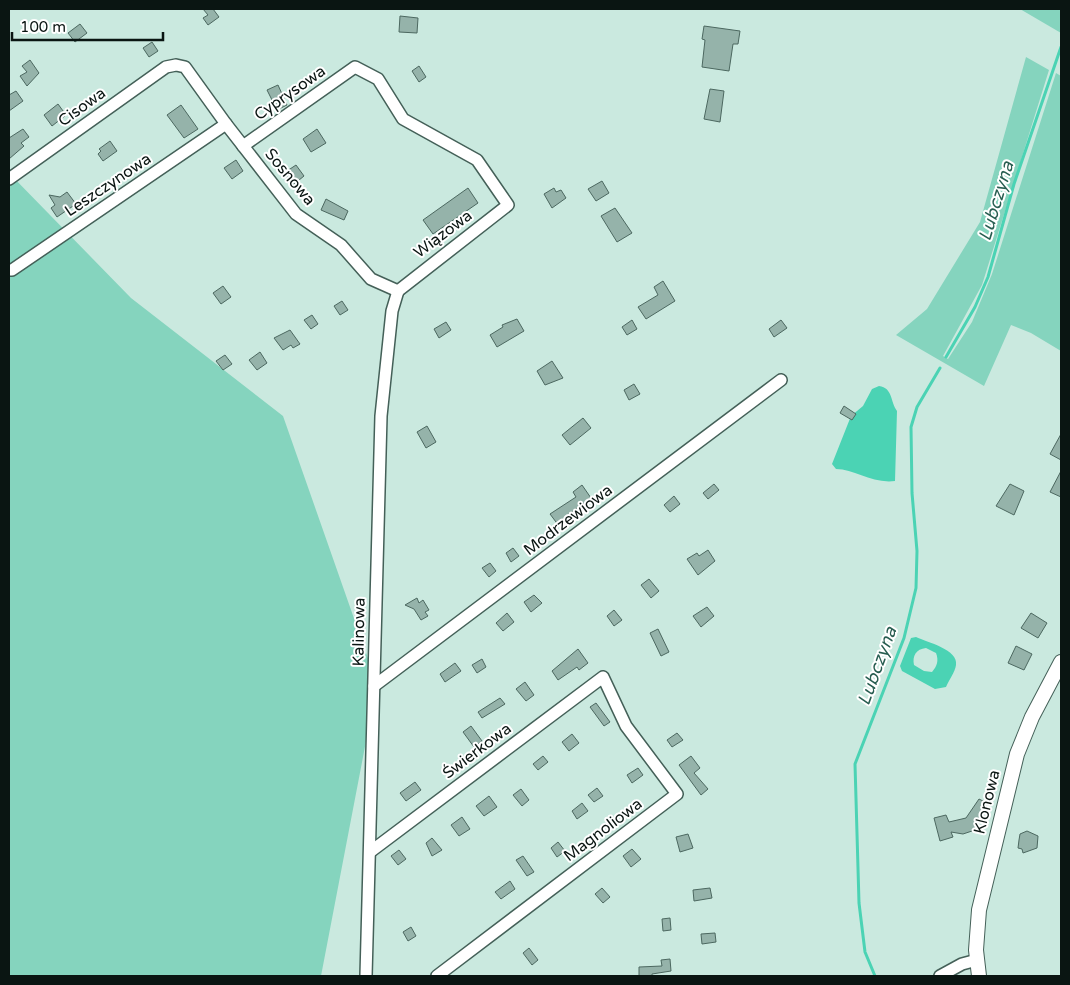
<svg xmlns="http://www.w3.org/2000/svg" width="1070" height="985" font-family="'Varela Round',sans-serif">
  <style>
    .green { fill: #85d4be }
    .water { fill: #4bd3b4; fill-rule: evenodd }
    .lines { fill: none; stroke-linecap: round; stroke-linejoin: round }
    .stream { stroke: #4bd3b4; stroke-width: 3 }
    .building { fill: #95b3aa; stroke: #4c6860 }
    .minor-casing { stroke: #446058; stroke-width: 14 }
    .tertiary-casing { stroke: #446058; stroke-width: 16 }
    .minor { stroke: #fff; stroke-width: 11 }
    .tertiary { stroke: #fff; stroke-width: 14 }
    .labels { text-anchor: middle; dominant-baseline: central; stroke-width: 4; stroke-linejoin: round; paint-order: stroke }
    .street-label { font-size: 16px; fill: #0a1512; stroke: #fff }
    .water-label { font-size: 18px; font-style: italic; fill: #285e51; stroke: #fff }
  </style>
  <rect width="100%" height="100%" fill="#cae9df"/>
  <!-- green -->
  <g class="green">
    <path d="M1020 9H1061V33Z"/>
    <path d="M1026 57 1049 70 982 285 943 356 948 359 972 322 992 274 1056 73 1061 76V351L1031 333 1011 325 984 386 896 335 927 309 980 222Z"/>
    <path d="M9 173 131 298 283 416 377 684 321 976H9Z"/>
  </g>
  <!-- water -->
  <g class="water">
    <path d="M879 386C893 388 890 401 897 411L895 481C872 484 855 469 836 469L832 464 851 416 863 406 872 389Z"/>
    <path d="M916 637C927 642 959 650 956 665 955 672 949 680 946 687L935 689 902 671 900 666 911 638ZM926 648 936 653C939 661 937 666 932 672L924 671 914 665C912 656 916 649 926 648Z"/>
  </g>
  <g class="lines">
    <!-- stream -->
    <g class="stream">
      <path d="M946 357 975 307 988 277 1014 184 1061 47"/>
      <path d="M875 976 865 952 859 903 855 764 904 638 916 588 917 551 912 493 911 427 917 407 940 368"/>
    </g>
  </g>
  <!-- building -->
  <g class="building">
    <path d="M203 9H213L219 17 208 25 203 18 208 15Z"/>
    <path d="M400 16 418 18 417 33 399 32Z"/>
    <path d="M80 24 87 33 75 42 68 33Z"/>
    <path d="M704 26 740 31 738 44H733L729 71 702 67 705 40 702 39Z"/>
    <path d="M152 42 158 51 149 57 143 48Z"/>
    <path d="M30 60 39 73 27 86 20 76 27 72 22 66Z"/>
    <path d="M419 66 426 77 419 82 412 71Z"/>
    <path d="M278 85 287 105 277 110 267 90Z"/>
    <path d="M710 89 724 91 720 122 704 119Z"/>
    <path d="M16 91 23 101 9 111V95Z"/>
    <path d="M58 104 66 115 52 126 44 115Z"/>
    <path d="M181 105 198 129 184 138 167 115Z"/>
    <path d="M23 129 29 137 21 143 24 146 9 159V138Z"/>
    <path d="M317 129 326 143 311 152 303 139Z"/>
    <path d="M110 141 117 151 103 161 98 154 101 151 99 149Z"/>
    <path d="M236 160 243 171 232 179 224 168Z"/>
    <path d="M296 165 304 176 293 185 284 173Z"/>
    <path d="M602 181 609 193 596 201 588 189Z"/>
    <path d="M468 188 478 203 433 234 423 220Z"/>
    <path d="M554 188 556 192 561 190 566 198 552 208 544 194Z"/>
    <path d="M67 192 76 204 57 217 51 208 55 205 49 195 60 197Z"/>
    <path d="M326 199 348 211 344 220 321 210Z"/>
    <path d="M615 208 632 233 617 242 601 216Z"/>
    <path d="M663 281 675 301 646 319 638 307 658 295 654 287Z"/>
    <path d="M223 286 231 297 221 304 213 293Z"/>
    <path d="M342 301 348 310 340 315 334 306Z"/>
    <path d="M312 315 318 324 311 329 304 320Z"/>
    <path d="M517 319 524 331 497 347 490 335 503 327 502 325Z"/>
    <path d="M632 320 637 329 627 335 622 327Z"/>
    <path d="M781 320 787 328 774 337 769 329Z"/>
    <path d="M446 322 451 330 439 338 434 329Z"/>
    <path d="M290 330 300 344 293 348 291 345 283 350 274 338Z"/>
    <path d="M260 352 267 363 257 370 249 360Z"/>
    <path d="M225 355 232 364 223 370 216 361Z"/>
    <path d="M552 361 563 378 545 385 537 371Z"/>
    <path d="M634 384 640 394 629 400 624 390Z"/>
    <path d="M844 406 856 414 852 420 840 413Z"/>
    <path d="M583 418 591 428 570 445 562 435Z"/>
    <path d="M427 426 436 442 426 448 417 432Z"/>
    <path d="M1061 434V460L1050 454Z"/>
    <path d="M1061 471V497L1050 492Z"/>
    <path d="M714 484 719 490 708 499 703 493Z"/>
    <path d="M1010 484 1024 491 1014 515 996 506Z"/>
    <path d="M582 485 591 498 566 516 568 519 559 526 550 514 576 497 573 492Z"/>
    <path d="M674 496 680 504 670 512 664 505Z"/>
    <path d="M513 548 519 556 511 562 506 553Z"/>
    <path d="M708 550 715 561 698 575 687 559 697 553 699 556Z"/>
    <path d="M490 563 496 571 489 577 482 568Z"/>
    <path d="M649 579 659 591 651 598 641 585Z"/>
    <path d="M534 595 542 603 531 612 524 602Z"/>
    <path d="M417 598 419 603 423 600 429 610 425 612 428 616 421 620 414 609 405 605Z"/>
    <path d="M707 607 714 616 701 627 693 616Z"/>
    <path d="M614 610 622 620 614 626 607 616Z"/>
    <path d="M507 613 514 622 503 631 496 623Z"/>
    <path d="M1031 613 1047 623 1038 638 1021 628Z"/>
    <path d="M658 629 669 652 661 656 650 633Z"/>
    <path d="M1016 646 1032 654 1024 670 1008 663Z"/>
    <path d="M578 649 588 663 579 670 577 667 558 680 552 671Z"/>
    <path d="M482 659 486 667 477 673 472 665Z"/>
    <path d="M455 663 461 671 445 682 440 674Z"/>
    <path d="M525 682 534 695 526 701 516 689Z"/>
    <path d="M500 698 505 704 482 718 478 712Z"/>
    <path d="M596 703 610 722 604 726 590 707Z"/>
    <path d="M471 726 482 741 474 747 463 732Z"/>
    <path d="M677 733 683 740 672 747 667 740Z"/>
    <path d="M572 734 579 743 569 751 562 742Z"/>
    <path d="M543 756 548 762 538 770 533 764Z"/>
    <path d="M691 756 700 768 694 773 708 789 701 795 679 765Z"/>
    <path d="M638 768 643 775 632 783 627 775Z"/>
    <path d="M415 782 421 790 406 801 400 793Z"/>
    <path d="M597 788 603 796 594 802 588 795Z"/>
    <path d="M521 789 529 800 522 806 513 795Z"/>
    <path d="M489 796 497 807 484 816 476 806Z"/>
    <path d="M979 799 987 803 975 830 963 834 951 832 953 837 940 841 934 818 946 815 949 822 966 818Z"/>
    <path d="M582 803 588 811 577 819 572 811Z"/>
    <path d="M462 817 470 829 459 836 451 825Z"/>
    <path d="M1027 831 1038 836 1037 848 1023 853 1022 849 1018 848 1019 840 1020 834Z"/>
    <path d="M688 834 693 848 680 852 676 837Z"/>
    <path d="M432 838 442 850 432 856 426 843Z"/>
    <path d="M558 842 565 851 557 857 551 848Z"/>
    <path d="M632 849 641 859 631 867 623 856Z"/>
    <path d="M399 850 406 859 398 865 391 856Z"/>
    <path d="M523 856 534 872 527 876 516 860Z"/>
    <path d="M510 881 515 889 501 899 495 892Z"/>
    <path d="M602 888 610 897 603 903 595 894Z"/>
    <path d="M710 888 712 898 694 901 693 890Z"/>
    <path d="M670 918 671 930 663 931 662 919Z"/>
    <path d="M411 927 416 936 408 941 403 932Z"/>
    <path d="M715 933 716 942 702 944 701 934Z"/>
    <path d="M529 948 538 960 532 965 523 953Z"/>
    <path d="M670 959 671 971 652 974V976H639V967L662 966 661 960Z"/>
  </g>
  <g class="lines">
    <!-- minor casing -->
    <g class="minor-casing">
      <g id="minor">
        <path d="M243 146 355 67 378 79 403 119 477 160 508 205 398 291"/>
        <path d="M9 179 166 67 176 65 185 67 226 124 296 214 341 245 371 279 398 291"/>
        <path d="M9 270H12L226 124"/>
        <path d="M374 686 781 380"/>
        <path d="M370 852 603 677 626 726 677 794 437 976"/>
        <path d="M366 976 381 416 392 311 398 291"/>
        <path d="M940 976 962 964 977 960"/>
      </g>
    </g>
    <!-- tertiary casing -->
    <g class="tertiary-casing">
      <path id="tertiary" d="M979 976 976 950 979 910 1017 754 1032 717 1061 662"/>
    </g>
    <!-- minor -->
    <use href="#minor" class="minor"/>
    <!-- tertiary -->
    <use href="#tertiary" class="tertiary"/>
  </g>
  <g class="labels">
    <!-- street labels -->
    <g class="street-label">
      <text transform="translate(290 93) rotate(-35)">Cyprysowa</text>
      <text transform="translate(82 107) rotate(-36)">Cisowa</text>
      <text transform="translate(290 177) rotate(50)">Sosnowa</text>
      <text transform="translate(108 185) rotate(-34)">Leszczynowa</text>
      <text transform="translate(443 234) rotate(-37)">Wiązowa</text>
      <text transform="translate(568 520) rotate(-37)">Modrzewiowa</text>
      <text transform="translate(359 632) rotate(-89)">Kalinowa</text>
      <text transform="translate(477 751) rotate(-37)">Świerkowa</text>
      <text transform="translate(987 802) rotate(-76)">Klonowa</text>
      <text transform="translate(603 830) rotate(-37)">Magnoliowa</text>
    </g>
    <!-- water labels -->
    <g class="water-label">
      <text transform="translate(996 201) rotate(-73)">Lubczyna</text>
      <text transform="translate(877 666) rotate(-70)">Lubczyna</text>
    </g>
  </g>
  <!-- border -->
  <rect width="1070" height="985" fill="none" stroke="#0a1512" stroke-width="20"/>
  <!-- scale -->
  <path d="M12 32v8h151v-8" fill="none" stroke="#0a1512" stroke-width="2.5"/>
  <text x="20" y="32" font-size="15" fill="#0a1512" stroke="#ffffff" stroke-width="4" paint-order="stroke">100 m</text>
</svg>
